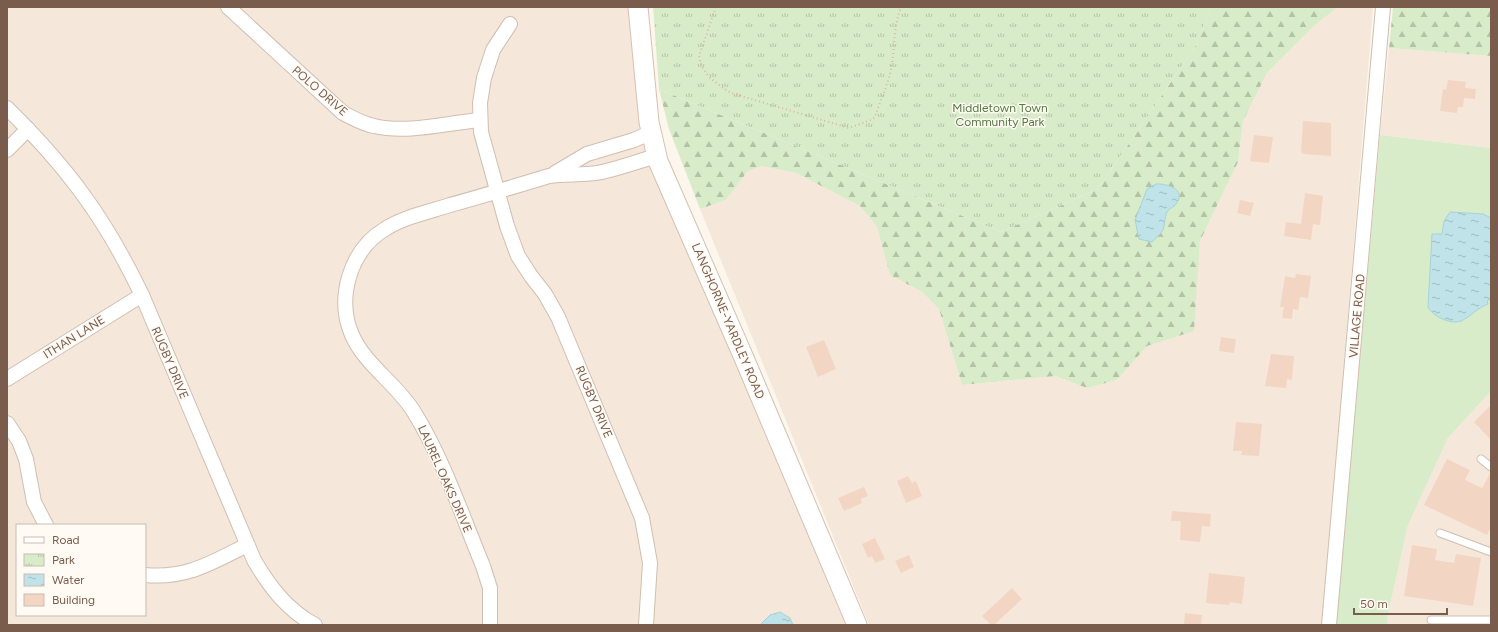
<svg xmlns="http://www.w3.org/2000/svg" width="1498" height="632" font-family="Figtree,sans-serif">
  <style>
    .residential { fill: #f5e8da; fill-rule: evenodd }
    .green { fill: #d8ecc9 }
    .forest { fill: url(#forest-firs) }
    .park { fill: url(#park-tufts) }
    .water { fill: url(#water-ripples); stroke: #a5d3da }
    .building { fill: #f3d5c3 }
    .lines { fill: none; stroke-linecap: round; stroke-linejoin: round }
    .service-casing { stroke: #d1beb0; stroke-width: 9 }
    .minor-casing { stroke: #d1beb0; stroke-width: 16 }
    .secondary-casing { stroke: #d6c0b0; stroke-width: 21 }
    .path { stroke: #d9b8a5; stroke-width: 2; stroke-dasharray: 1 3; stroke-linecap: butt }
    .service { stroke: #fff; stroke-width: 7 }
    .minor { stroke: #fff; stroke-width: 14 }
    .secondary { stroke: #fff; stroke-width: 19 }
    .labels { text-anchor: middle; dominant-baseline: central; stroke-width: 3; stroke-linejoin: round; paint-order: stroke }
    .street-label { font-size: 12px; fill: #7a5c4d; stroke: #fffaf3 }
    .park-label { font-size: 12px; fill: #537a41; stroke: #fffaf3 }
  </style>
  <defs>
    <pattern id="forest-firs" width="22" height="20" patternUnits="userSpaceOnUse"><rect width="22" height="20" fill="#d8ecc9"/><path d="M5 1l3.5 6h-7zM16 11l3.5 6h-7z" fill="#b4c2a5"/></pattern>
    <pattern id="park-tufts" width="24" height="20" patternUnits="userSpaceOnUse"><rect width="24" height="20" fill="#d8ecc9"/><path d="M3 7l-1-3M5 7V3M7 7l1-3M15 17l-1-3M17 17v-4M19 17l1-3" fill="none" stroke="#b4c2a5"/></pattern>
    <pattern id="water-ripples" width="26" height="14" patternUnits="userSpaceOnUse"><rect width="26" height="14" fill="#bfe3e8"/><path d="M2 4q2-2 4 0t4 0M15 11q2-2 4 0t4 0" fill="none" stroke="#a0bbbe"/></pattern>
  </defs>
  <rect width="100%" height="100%" fill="#fdf6ec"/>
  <!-- residential -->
  <g class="residential">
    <path d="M7 7H638L649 122 857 625H7ZM17 525H145V615H17Z"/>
    <path d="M1338 7H1373L1323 625H869L700 209 726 200 747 172 761 166 796 173 860 206 877 227 890 275 922 292 939 309 962 385 1055 376 1087 388 1117 380 1147 346 1193 330 1200 241 1238 162 1243 121 1267 73 1314 26Z"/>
    <path d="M1389 48 1491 56V148L1380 135Z"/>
    <path d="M1491 391V625H1388L1387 619 1408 525 1448 438Z"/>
  </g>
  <!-- green -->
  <path class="green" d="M1380 135 1491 148V391L1448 438 1408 525 1387 619 1388 625H1336Z"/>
  <!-- forest -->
  <g class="forest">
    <path d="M1211 7H1338L1314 26 1267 73 1243 121 1238 162 1200 241 1194 331 1147 346 1117 380 1087 388 1055 376 962 385 939 309 922 292 890 275 877 227 860 206 796 173 761 166 747 172 726 200 700 209 669 129 659 89 1001 232 1098 189 1196 45Z"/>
    <path d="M1393 7H1491V56L1389 48Z"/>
  </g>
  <!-- park -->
  <path class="park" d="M653 7H1211L1196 45 1098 189 1001 232 659 89Z"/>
  <!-- water -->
  <g class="water">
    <path d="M1156 184C1165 183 1188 189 1176 204 1174 207 1169 208 1167 212 1164 218 1165 225 1163 230 1161 234 1156 238 1152 242L1139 239 1135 220 1147 189Z"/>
    <path d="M1450 212 1483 214 1491 218V299L1487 301 1488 304C1477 308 1470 317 1461 321 1451 325 1432 316 1428 307L1432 234H1442L1444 221Z"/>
    <path d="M780 612 790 618 793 625H760L770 615Z"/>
  </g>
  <!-- building -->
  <g class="building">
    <path d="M1448 80 1466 82 1465 88 1476 89 1475 99 1464 98 1463 107H1458L1457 113 1440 111 1443 89 1446 90Z"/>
    <path d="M1303 121 1331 123V156L1304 154 1301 152Z"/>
    <path d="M1254 135 1273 137 1269 163 1250 161Z"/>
    <path d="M1305 193 1323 196 1320 225 1313 224 1311 240 1284 236 1286 222 1301 224Z"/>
    <path d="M1240 200 1254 203 1250 216 1237 213Z"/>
    <path d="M1296 274 1311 276 1308 298 1300 297 1298 310 1293 309 1292 319 1282 318 1284 307H1280L1285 276 1295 278Z"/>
    <path d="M1221 337 1236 339 1234 353 1219 351Z"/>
    <path d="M824 340 836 369 818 377 806 347Z"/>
    <path d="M1271 354 1294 356 1292 380 1287 379 1286 388 1265 386Z"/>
    <path d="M1491 405V440L1474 422Z"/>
    <path d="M1236 422 1262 424 1259 456 1241 455 1242 451H1233Z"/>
    <path d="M1447 459 1470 470 1465 480 1482 488 1491 472V527L1487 535 1424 505Z"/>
    <path d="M908 476 912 483 916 481 922 496 906 503 897 481Z"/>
    <path d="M864 487 868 496 861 499 862 503 844 511 838 498Z"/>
    <path d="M1172 511 1211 514 1210 527 1202 526 1200 542 1180 540 1181 521H1171Z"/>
    <path d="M875 538 885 559 875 563 872 556 868 558 862 544Z"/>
    <path d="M1412 545 1437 549 1435 560 1454 563 1456 554 1481 558 1473 606 1404 596Z"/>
    <path d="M909 555 914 567 901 573 895 561Z"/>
    <path d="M1209 573 1245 577 1242 604 1230 602 1229 605 1206 603Z"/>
    <path d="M1012 588 1022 599 994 625H991L982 616Z"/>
    <path d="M1185 613 1202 615 1201 625H1184Z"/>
  </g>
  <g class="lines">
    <!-- service casing -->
    <g class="service-casing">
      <g id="service">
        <path d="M1481 459 1491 467"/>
        <path d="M1440 533 1491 552"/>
        <path d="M1431 620H1491"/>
      </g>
    </g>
    <!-- minor casing -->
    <g class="minor-casing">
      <g id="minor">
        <path d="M228 7 343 113C353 118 363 124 374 126 408 134 446 123 480 120"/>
        <path d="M510 24 493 50 484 78 480 103 481 132 507 226 518 256 531 276 545 294 558 317 642 518 650 563 646 625"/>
        <path d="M7 108C68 168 105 218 142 295L254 560C269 586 287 610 315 625"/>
        <path d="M7 150 28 129"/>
        <path d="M555 173 587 154 634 140 652 132"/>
        <path d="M7 379 142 295"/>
        <path d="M7 423 19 441 26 459 34 502 46 525"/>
        <path d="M145 575C186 579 211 563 247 545"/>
        <path d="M490 625V588L483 566C462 515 443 459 414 412 397 384 365 365 352 335 336 298 350 250 385 229 404 217 428 212 450 205 483 196 516 186 549 176 566 173 584 176 602 172 620 168 639 161 657 156"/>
        <path d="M1329 625 1383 7"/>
      </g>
    </g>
    <!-- secondary casing -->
    <g class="secondary-casing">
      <path id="secondary" d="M638 7 649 122 658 161 744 358 857 625"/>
    </g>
    <!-- path -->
    <path class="path" d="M716 7 699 56 702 67 709 77 723 88 731 93 849 128 871 120 875 117C880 101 888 85 891 69 895 48 893 28 901 7"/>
    <!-- service -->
    <use href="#service" class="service"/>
    <!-- minor -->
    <use href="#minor" class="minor"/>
    <!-- secondary -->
    <use href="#secondary" class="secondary"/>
  </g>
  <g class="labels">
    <!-- street labels -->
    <g class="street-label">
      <text transform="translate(320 91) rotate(41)">POLO DRIVE</text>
      <text transform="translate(1357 316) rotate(-85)">VILLAGE ROAD</text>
      <text transform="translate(728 321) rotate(67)">LANGHORNE-YARDLEY ROAD</text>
      <text transform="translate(74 337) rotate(-32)">ITHAN LANE</text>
      <text transform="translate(170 363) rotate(67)">RUGBY DRIVE</text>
      <text transform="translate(594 402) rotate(67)">RUGBY DRIVE</text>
      <text transform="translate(445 479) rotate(66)">LAUREL OAKS DRIVE</text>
    </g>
    <!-- park labels -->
    <g class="park-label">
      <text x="1000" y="108">Middletown Town<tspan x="1000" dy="14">Community Park</tspan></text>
    </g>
  </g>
  <!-- border -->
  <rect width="1498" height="632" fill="none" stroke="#7a5c4d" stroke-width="16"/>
  <!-- legend -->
  <rect x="16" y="524" width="130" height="92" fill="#fffaf3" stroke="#cabbb1"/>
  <rect x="24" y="537" width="20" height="6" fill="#ffffff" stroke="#cabbb1"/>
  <text x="52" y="544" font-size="12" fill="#7a5c4d">Road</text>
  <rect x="24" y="554" width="20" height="12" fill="url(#park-tufts)" stroke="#cabbb1"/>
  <text x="52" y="564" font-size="12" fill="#7a5c4d">Park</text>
  <rect x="24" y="574" width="20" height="12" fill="url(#water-ripples)" stroke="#cabbb1"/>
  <text x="52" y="584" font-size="12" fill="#7a5c4d">Water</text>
  <rect x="24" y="594" width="20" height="12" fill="#f3d5c3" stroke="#cabbb1"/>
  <text x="52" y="604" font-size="12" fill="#7a5c4d">Building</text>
  <!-- scale -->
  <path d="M1354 608v6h93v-6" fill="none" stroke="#7a5c4d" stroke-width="2"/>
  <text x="1360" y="608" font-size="12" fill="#7a5c4d" stroke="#fffaf3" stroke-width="3" paint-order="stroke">50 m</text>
</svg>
